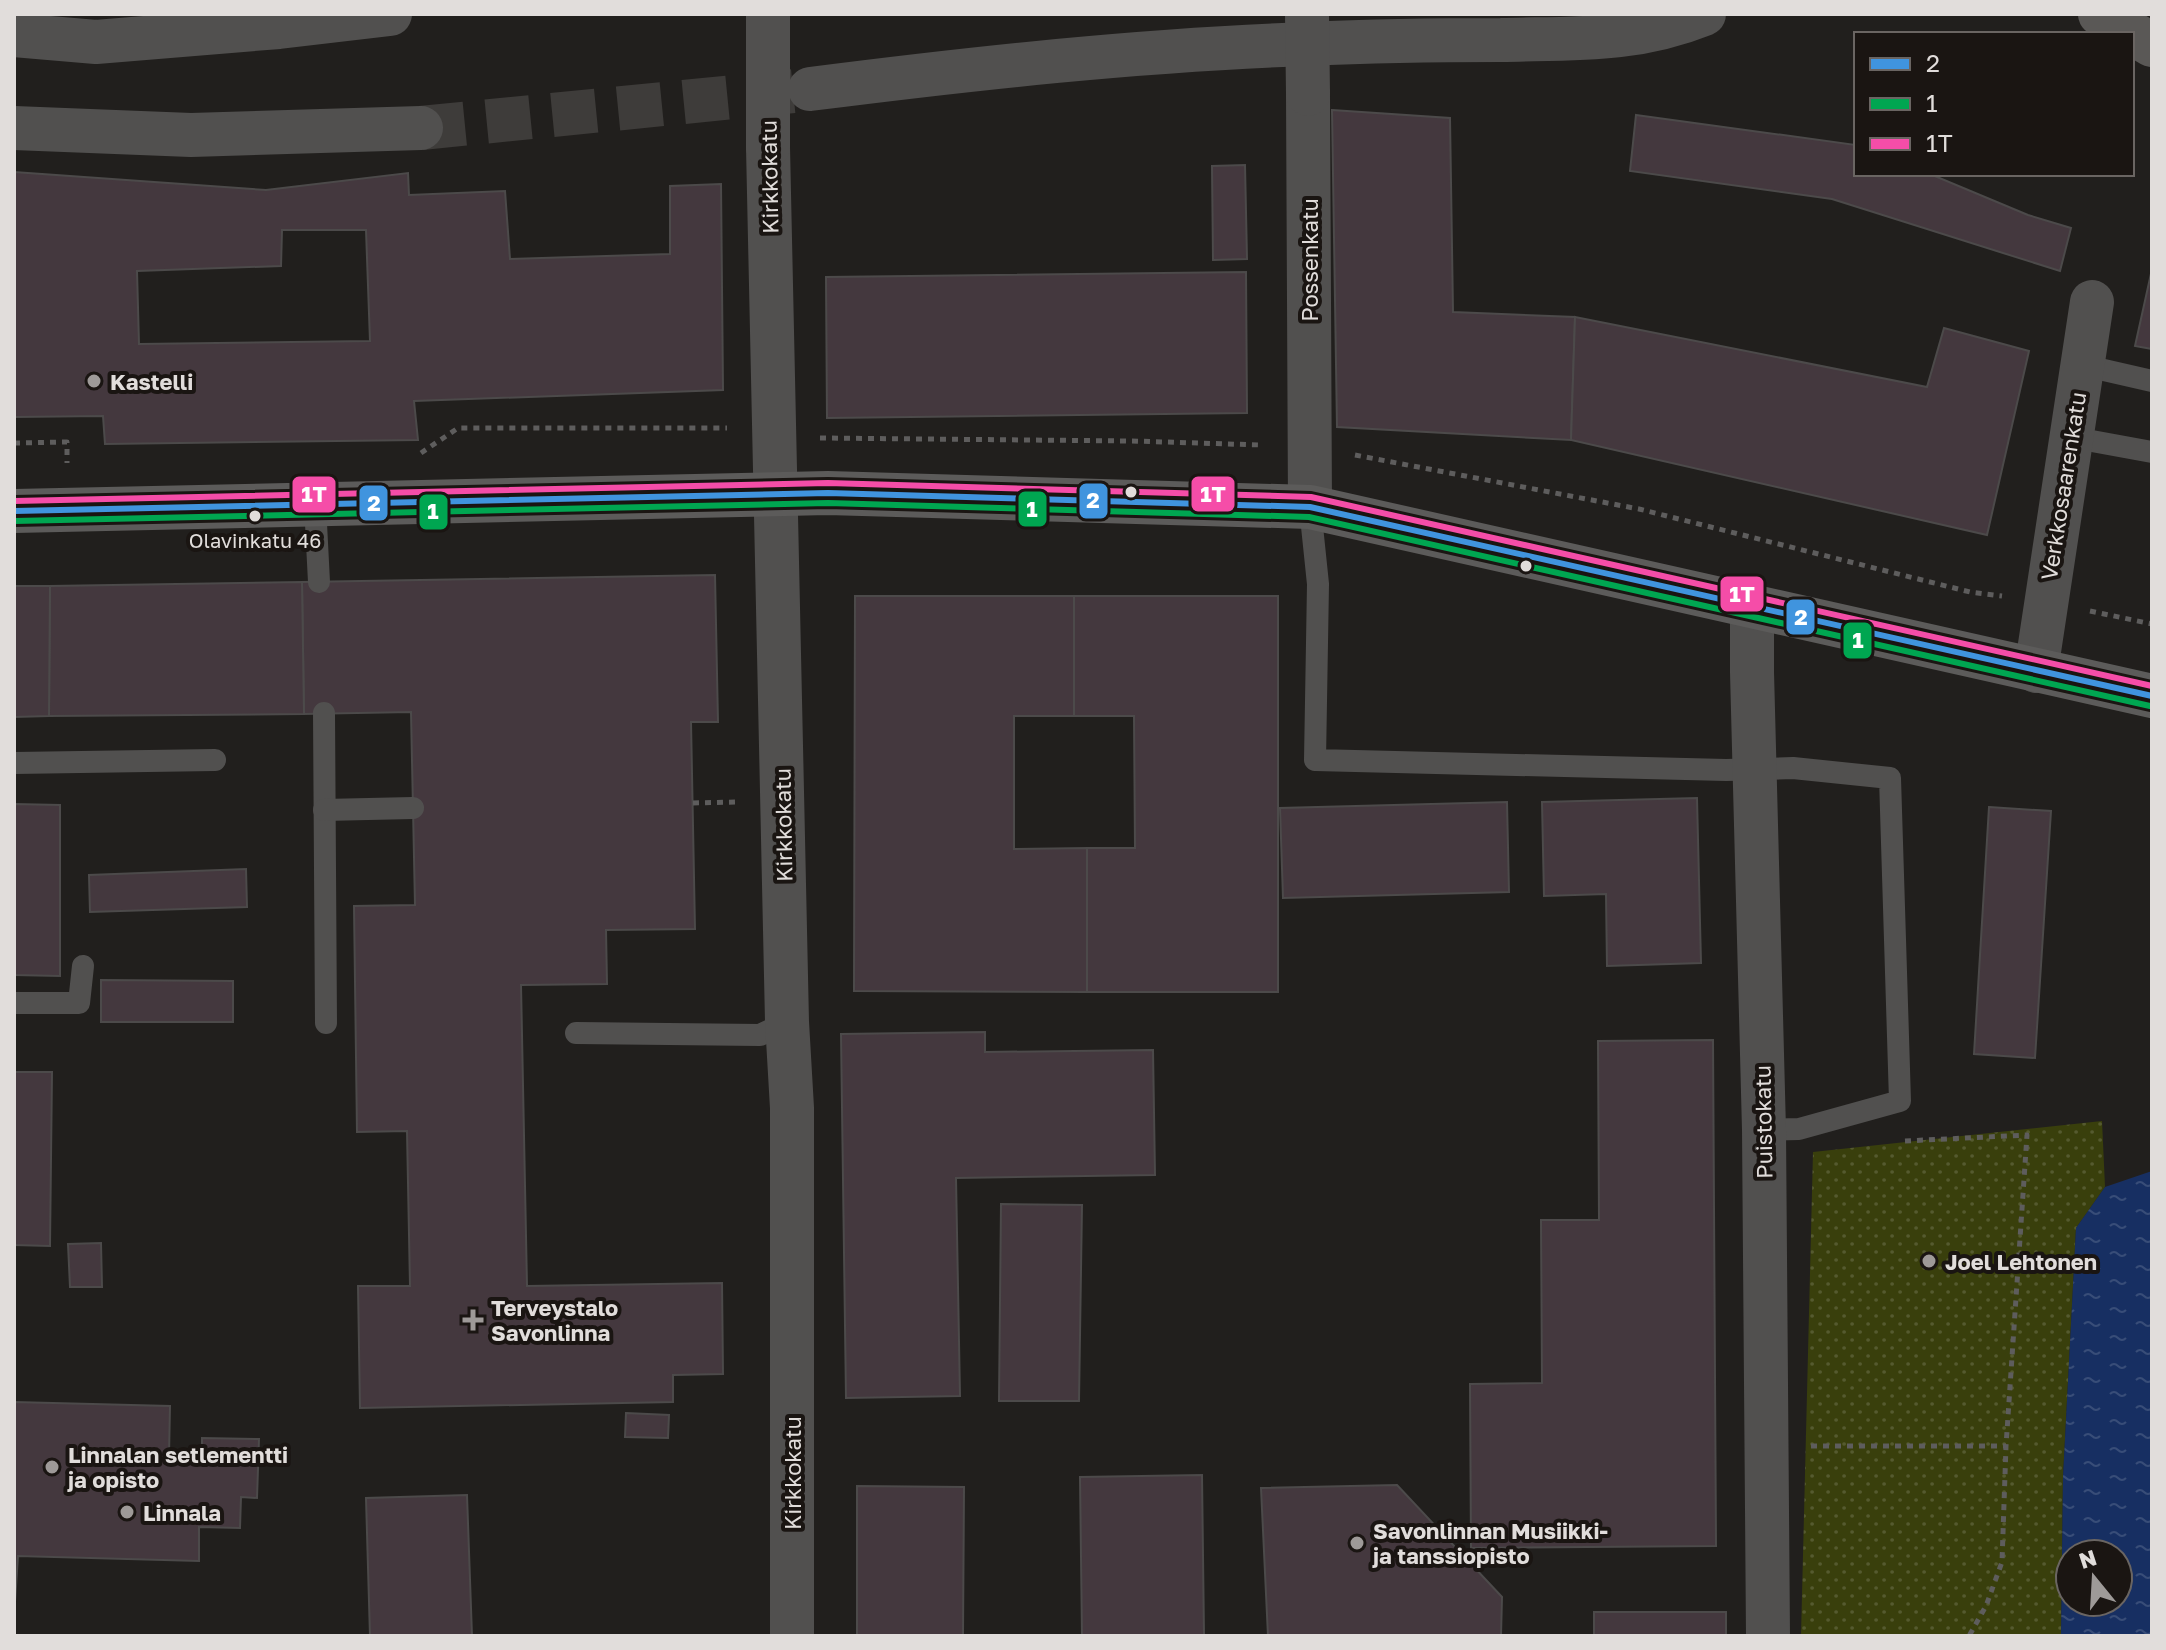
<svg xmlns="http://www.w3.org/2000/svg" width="2166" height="1650" font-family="'Golos Text',sans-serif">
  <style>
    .park { fill: url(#park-dots) }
    .water { fill: url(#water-ripples); fill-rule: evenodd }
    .building { fill: #44383e; stroke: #4c4a4a; stroke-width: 2; fill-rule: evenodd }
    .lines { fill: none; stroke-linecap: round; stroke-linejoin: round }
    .minor-tunnel { stroke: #3e3c3a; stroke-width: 44; stroke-dasharray: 44 22; stroke-linecap: butt }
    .path { stroke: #5e5d5d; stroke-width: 5; stroke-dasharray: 6 6; stroke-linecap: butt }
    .service { stroke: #51504f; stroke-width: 22 }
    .minor { stroke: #51504f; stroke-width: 44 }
    .secondary { stroke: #5c5b5a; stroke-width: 44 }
    .trunk { stroke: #5a5856; stroke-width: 44 }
    .minor-bridge { stroke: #51504f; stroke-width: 44 }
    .bus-1-casing { stroke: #1a1512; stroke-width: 12 }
    .bus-2-casing { stroke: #1a1512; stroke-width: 12 }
    .bus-3-casing { stroke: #1a1512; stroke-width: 12 }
    .bus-1 { stroke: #4094de; stroke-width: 6 }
    .bus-2 { stroke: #00a651; stroke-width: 6 }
    .bus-3 { stroke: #f54da8; stroke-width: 6 }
    .poi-dot { fill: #9e9a98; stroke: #1a1512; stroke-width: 3 }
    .bus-dot { fill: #e1dddb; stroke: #1a1512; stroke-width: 3 }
    .labels { text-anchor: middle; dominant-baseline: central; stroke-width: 8; stroke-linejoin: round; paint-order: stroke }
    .bus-label { font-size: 20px; fill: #e1dddb; stroke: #1a1512 }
    .street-label { font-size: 22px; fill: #e1dddb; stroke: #1a1512 }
    .poi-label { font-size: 22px; font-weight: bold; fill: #e1dddb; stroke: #1a1512; text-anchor: start }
    .line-badge { stroke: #1a1512; stroke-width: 3 }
    .badge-label { font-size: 22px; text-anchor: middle; font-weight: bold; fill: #fff }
  </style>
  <defs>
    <pattern id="park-dots" width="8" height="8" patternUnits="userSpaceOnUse" patternTransform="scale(2)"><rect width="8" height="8" fill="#393f0c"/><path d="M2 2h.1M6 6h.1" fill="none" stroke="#555a2f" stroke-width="1.8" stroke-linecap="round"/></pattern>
    <pattern id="water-ripples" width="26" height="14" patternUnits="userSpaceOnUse" patternTransform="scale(2)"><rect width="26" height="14" fill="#172f62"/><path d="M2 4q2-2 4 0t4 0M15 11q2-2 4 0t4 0" fill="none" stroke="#384d78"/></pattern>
  </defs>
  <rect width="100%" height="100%" fill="#211f1d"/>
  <!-- park -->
  <path class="park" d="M2102 1121 2105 1187 2076 1228 2063 1477 2061 1636H1801L1813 1152Z"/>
  <!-- water -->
  <path class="water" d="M2152 1171V1636H2061L2063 1477 2076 1228 2105 1187ZM2070 1554H2118V1602H2070Z"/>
  <!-- building -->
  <g class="building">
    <path d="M1332 110 1450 118 1453 312 1575 317 1571 440 1337 427Z"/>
    <path d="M1636 115 1856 145V174H1930L2028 215 2071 228 2060 271 1832 199 1630 171Z"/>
    <path d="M1245 165 1247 259 1213 260 1212 166Z"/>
    <path d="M14 172 266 190 408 173 409 195 505 191 510 259 670 254V186L721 184 723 390 414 401 418 440 105 444 103 416 14 417ZM282 230H366L370 341 139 344 137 271 281 266Z"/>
    <path d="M2152 269V349L2135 346Z"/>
    <path d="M1246 272 1247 413 827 418 826 277Z"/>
    <path d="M1575 317 1927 387 1944 328 2029 351 1987 535 1571 440Z"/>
    <path d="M715 575 718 722H691L695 929 606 930 607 984 521 985 527 1286 722 1283 723 1374 673 1375V1402L360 1408 358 1286H410L407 1131 357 1132 354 906 415 905 411 712 304 714 302 582Z"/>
    <path d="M302 582 304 714 49 716 50 586Z"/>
    <path d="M14 586H50L49 716 14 717Z"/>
    <path d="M855 596H1074V716H1014V849L1087 848V992L854 991Z"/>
    <path d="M1074 596H1278V992H1087V848H1135L1134 716H1074Z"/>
    <path d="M1697 798 1701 963 1607 966 1606 894 1544 896 1542 802Z"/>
    <path d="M1507 802 1509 892 1283 898 1280 808Z"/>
    <path d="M14 804 60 805V976L14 975Z"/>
    <path d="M1989 807 2051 811 2035 1058 1974 1054Z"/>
    <path d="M246 869 247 907 90 912 89 875Z"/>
    <path d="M101 980 233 981V1022H101Z"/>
    <path d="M985 1032V1052L1153 1050 1155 1175 956 1178 960 1396 846 1398 841 1034Z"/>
    <path d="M1713 1040 1716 1546 1471 1548 1470 1384 1542 1383 1541 1220H1599L1598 1041Z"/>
    <path d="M14 1072H52L50 1246 14 1245Z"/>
    <path d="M1001 1204 1082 1205 1079 1401H999Z"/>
    <path d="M101 1243 102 1287H70L68 1244Z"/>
    <path d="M14 1402 170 1406 169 1456 202 1457V1438L259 1439 257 1498 241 1497 240 1528 199 1527V1561L18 1556 14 1617Z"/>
    <path d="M626 1413 669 1415 668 1438 625 1437Z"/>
    <path d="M1202 1475 1204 1636H1082L1080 1477Z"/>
    <path d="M1397 1485 1502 1597 1501 1636H1268L1261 1488Z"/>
    <path d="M857 1486 964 1487 963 1636H857Z"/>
    <path d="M467 1495 472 1636H370L366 1498Z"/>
    <rect x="1594" y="1612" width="132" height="24"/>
  </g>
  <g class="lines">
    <!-- minor-tunnel -->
    <path class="minor-tunnel" d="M421 128 805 90"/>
    <!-- path -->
    <g class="path">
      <path d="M820 438 1132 441 1262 445"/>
      <path d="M14 443 67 442V463"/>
      <path d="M421 453 458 428H727"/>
      <path d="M1355 455 1639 509 1970 592 2002 596"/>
      <path d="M2090 611 2152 624"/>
      <path d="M693 803 736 802"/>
      <path d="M1905 1141 2027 1135 2006 1446 2002 1562 1986 1606 1969 1636"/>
      <path d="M1811 1446H2006"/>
    </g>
    <!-- service -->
    <g class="service">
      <path d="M2082 365 2152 381"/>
      <path d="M2070 437 2152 452"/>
      <path d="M315 504 319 582"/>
      <path d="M1310 507 1318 584 1315 760 1726 770 1793 768 1890 778 1900 1101 1799 1129 1764 1130"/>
      <path d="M324 713 326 1023"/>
      <path d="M14 763 215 760"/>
      <path d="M324 810 413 808"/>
      <path d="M14 1003H79L83 966"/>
      <path d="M576 1033 760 1035 787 1022"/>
    </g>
    <!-- minor -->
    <g class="minor">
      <path d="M14 35 96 42 279 27 390 14"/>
      <path d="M810 89C975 68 1140 50 1307 44 1372 41 1436 40 1501 40 1575 38 1634 42 1704 14"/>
      <path d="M1308 94 1310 507"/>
      <path d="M14 128 191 135 421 128"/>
      <path d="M768 147 787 1022 792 1108V1636"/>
      <path d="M1752 607V672L1764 1130 1768 1636"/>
      <path d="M2036 671 2092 302"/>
    </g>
    <!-- secondary -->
    <path class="secondary" d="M14 511 828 493 1310 507 2152 696"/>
    <!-- trunk -->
    <path class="trunk" d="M2100 14 2152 45"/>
    <!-- minor-bridge -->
    <g class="minor-bridge">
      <path d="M768 14V147"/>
      <path d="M1307 14 1308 94"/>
    </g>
    <!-- bus-1 casing -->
    <g class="bus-1-casing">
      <path id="bus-1" d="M14 511 828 493 1310 507 2152 696"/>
    </g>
    <!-- bus-2 casing -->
    <g class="bus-2-casing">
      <path id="bus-2" d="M14 521 828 503 1309 517 2150 706"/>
    </g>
    <!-- bus-3 casing -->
    <g class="bus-3-casing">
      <path id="bus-3" d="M14 501 828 483 1311 497 2152 686"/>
    </g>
    <!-- bus-1 -->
    <use href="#bus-1" class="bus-1"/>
    <!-- bus-2 -->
    <use href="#bus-2" class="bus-2"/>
    <!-- bus-3 -->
    <use href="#bus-3" class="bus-3"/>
  </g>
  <!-- markers -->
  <g class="poi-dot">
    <circle cx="94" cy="381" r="8"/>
    <circle cx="1929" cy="1261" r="8"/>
    <path d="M469 1308h8v8h8v8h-8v8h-8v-8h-8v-8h8z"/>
    <circle cx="52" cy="1467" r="8"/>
    <circle cx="127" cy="1512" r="8"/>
    <circle cx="1357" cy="1543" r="8"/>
  </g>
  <g class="bus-dot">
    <circle cx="1131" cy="492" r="7"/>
    <circle cx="255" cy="516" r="7"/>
    <circle cx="1526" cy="566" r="7"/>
  </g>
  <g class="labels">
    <!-- bus labels -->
    <g class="bus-label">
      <text x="255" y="540">Olavinkatu 46</text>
    </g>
    <!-- street labels -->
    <g class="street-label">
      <text transform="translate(769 177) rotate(-91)">Kirkkokatu</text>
      <text transform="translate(1309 260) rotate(-90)">Possenkatu</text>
      <text transform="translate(2063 486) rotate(-81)">Verkkosaarenkatu</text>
      <text transform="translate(783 825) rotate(-91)">Kirkkokatu</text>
      <text transform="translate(1763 1122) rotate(-91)">Puistokatu</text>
      <text transform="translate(792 1473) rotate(-90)">Kirkkokatu</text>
    </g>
    <!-- poi labels -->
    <g class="poi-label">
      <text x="110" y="381">Kastelli</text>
      <text x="1945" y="1261">Joel Lehtonen</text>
      <text x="491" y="1307">Terveystalo<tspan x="491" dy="25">Savonlinna</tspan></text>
      <text x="68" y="1454">Linnalan setlementti<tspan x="68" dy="25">ja opisto</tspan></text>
      <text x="143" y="1512">Linnala</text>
      <text x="1373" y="1530">Savonlinnan Musiikki-<tspan x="1373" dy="25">ja tanssiopisto</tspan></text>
    </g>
  </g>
  <g class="line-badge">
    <rect x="1190" y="475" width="46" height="38" rx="8" fill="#f54da8"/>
    <rect x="291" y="475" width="46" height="39" rx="8" fill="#f54da8"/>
    <rect x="1078" y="482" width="31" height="38" rx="8" fill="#4094de"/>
    <rect x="358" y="484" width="31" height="38" rx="8" fill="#4094de"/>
    <rect x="1017" y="490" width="31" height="38" rx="8" fill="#00a651"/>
    <rect x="418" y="493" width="31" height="38" rx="8" fill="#00a651"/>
    <rect x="1719" y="575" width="46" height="38" rx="8" fill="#f54da8"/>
    <rect x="1785" y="598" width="31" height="38" rx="8" fill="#4094de"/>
    <rect x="1842" y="621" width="31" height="39" rx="8" fill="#00a651"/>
  </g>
  <g class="badge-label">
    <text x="1213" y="502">1T</text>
    <text x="314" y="502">1T</text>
    <text x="1093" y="508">2</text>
    <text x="374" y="511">2</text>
    <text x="1032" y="517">1</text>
    <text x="433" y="519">1</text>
    <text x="1742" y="602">1T</text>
    <text x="1801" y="625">2</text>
    <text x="1858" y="648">1</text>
  </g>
  <!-- border -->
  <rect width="2166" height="1650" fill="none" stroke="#e1dddb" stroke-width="32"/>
  <!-- legend -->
  <rect x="1854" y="32" width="280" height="144" fill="#1a1512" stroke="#6a6562" stroke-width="2"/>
  <rect x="1870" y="58" width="40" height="12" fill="#4094de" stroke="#6a6562" stroke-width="2"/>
  <text x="1926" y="72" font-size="24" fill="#e1dddb">2</text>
  <rect x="1870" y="98" width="40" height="12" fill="#00a651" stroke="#6a6562" stroke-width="2"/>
  <text x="1926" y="112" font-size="24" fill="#e1dddb">1</text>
  <rect x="1870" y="138" width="40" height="12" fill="#f54da8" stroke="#6a6562" stroke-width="2"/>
  <text x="1926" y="152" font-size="24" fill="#e1dddb">1T</text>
  <!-- north arrow -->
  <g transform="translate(2094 1578) rotate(342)"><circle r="38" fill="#1a1512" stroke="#6a6562" stroke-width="2"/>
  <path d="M0-6L14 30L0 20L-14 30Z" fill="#9e9a98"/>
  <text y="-12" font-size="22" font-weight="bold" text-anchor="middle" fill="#e1dddb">N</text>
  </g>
</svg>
